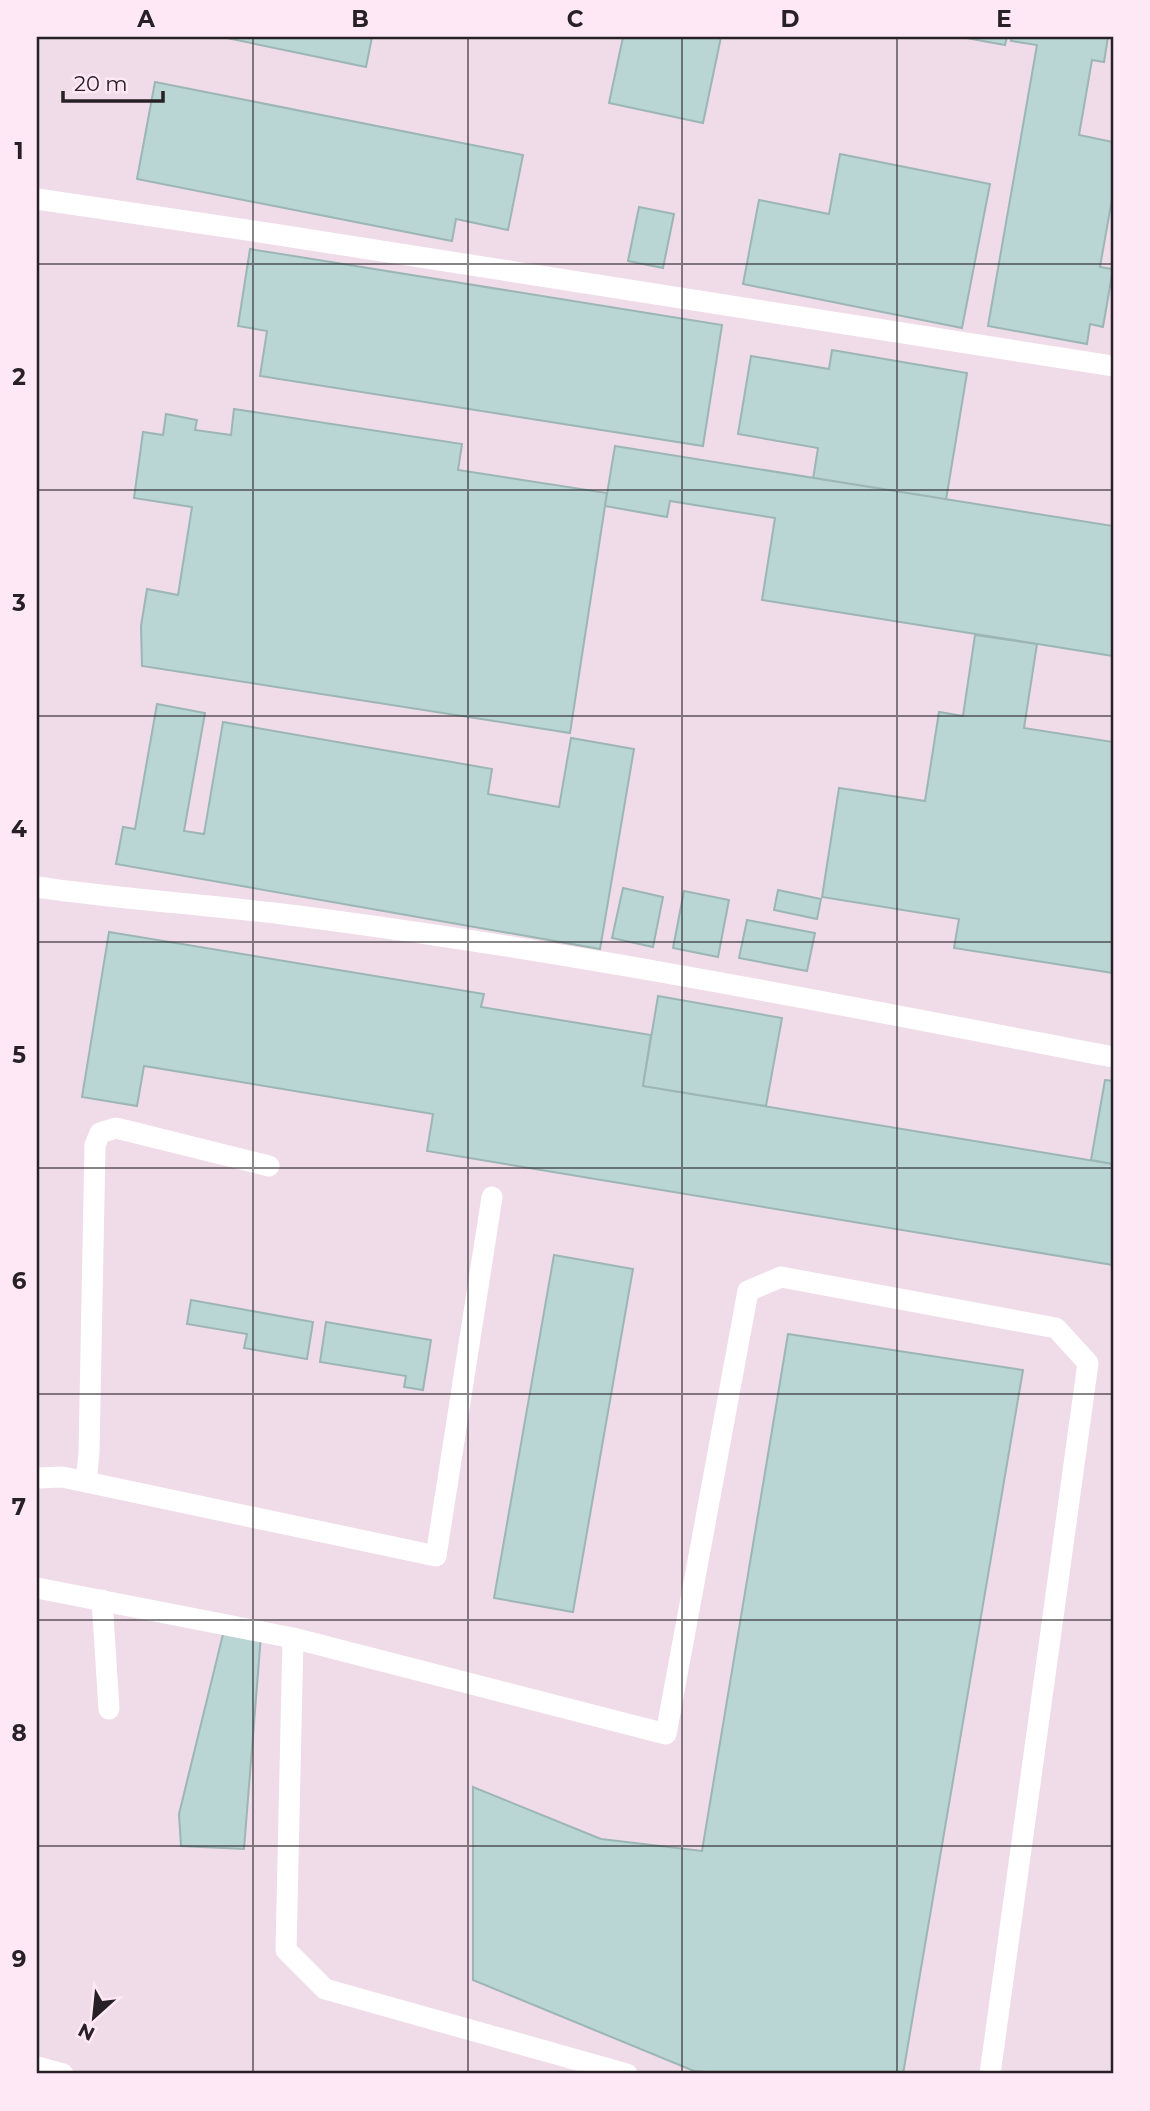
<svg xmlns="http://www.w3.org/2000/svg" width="1150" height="2111" font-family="Montserrat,sans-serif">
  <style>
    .building { fill: #b9d5d4; stroke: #9bb6b5; stroke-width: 2 }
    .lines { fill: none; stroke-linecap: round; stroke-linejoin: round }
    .service { stroke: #fff; stroke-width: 21 }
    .grid { fill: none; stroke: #272025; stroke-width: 2; stroke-opacity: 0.55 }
    .neatline { fill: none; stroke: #272025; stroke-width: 2.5 }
    .grid-label { font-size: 23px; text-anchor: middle; font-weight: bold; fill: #272025 }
  </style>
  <rect width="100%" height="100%" fill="#f0dbe9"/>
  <!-- building -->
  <g class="building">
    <path d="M222 37H372L366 67Z"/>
    <path d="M623 37H721L703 123 609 103Z"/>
    <path d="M961 37H1007L1005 45Z"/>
    <path d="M1012 37H1108L1104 62 1092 60 1079 135 1113 142V193L1100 267 1113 269 1103 327 1090 324 1087 344 988 326 1037 45 1011 41Z"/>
    <path d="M155 82 523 155 508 230 456 219 452 241 137 179Z"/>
    <path d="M840 154 990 184 962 328 743 284 759 200 829 214Z"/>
    <path d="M639 207 674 214 663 268 628 261Z"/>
    <path d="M250 249 722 325 703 446 260 376 267 331 238 326Z"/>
    <path d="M832 350 967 373 946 500 813 479 818 448 738 434 751 356 829 369Z"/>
    <path d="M234 409 462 444 458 470 607 493 570 733 142 666 141 626 147 589 178 595 192 507 134 498 143 432 163 435 166 414 197 420 195 430 231 435Z"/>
    <path d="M615 446 1113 526V656L762 600 775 518 670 501 667 517 605 506Z"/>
    <path d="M975 635 1037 644 1024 728 1113 742V973L954 948 959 919 822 897 839 788 925 801 939 712 963 716Z"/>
    <path d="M157 704 205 713 184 831 204 834 223 722 492 769 488 794 559 807 571 738 634 749 600 949 116 864 123 827 135 829Z"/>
    <path d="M623 888 663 897 653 947 612 938Z"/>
    <path d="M778 890 821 899 817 919 774 910Z"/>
    <path d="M684 891 729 900 718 957 673 948Z"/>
    <path d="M747 920 815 933 807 971 739 958Z"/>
    <path d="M109 932 484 994 481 1007 651 1035 643 1086 1113 1164V1265L427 1151 433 1114 144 1066 137 1106 82 1097Z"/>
    <path d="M658 996 782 1018 766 1106 643 1086Z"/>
    <path d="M1105 1080 1113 1081V1164L1091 1160Z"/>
    <path d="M554 1255 633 1269 573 1612 494 1598Z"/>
    <path d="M191 1300 313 1322 307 1359 244 1348 247 1334 187 1324Z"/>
    <path d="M326 1322 431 1340 423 1390 404 1387 406 1376 320 1362Z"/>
    <path d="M788 1334 1023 1370 903 2074H728L694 2071 473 1980V1787L601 1839 702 1851Z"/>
    <path d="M224 1630 261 1635 244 1849 181 1846 179 1814Z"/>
  </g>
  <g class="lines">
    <!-- service -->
    <g class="service">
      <path d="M37 199 273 234 1113 366"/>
      <path d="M37 887C118 899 200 904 282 914 561 949 837 1004 1113 1057"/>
      <path d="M37 1478 62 1477 86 1482 436 1556 492 1197"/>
      <path d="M86 1482 89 1453 95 1145 100 1133 116 1128 269 1166"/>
      <path d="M37 1588 293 1638 286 1950 325 1989 627 2074"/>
      <path d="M102 1600 109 1709"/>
      <path d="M293 1638 666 1734 748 1291 781 1277 1056 1328 1088 1363 990 2074"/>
      <path d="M37 2067 63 2074"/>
    </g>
  </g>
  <!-- grid -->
  <path class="grid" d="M253 37V2074M468 37V2074M682 37V2074M897 37V2074M37 264H1113M37 490H1113M37 716H1113M37 942H1113M37 1168H1113M37 1394H1113M37 1620H1113M37 1846H1113"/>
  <!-- border -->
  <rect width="1150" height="2111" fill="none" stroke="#fee8f6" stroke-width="77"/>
  <!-- north arrow -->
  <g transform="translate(94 2017) rotate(207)" stroke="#fee8f6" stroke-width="5" paint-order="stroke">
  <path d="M0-5L12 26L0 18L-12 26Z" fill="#272025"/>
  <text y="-10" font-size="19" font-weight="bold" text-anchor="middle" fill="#272025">N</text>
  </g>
  <!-- scale -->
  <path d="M63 91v10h100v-10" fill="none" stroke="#272025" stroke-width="3.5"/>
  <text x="74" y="91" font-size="21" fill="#272025" stroke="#fee8f6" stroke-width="5" paint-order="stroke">20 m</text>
  <rect x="38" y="38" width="1074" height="2034" class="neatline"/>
  <g class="grid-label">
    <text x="146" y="27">A</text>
    <text x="360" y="27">B</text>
    <text x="575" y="27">C</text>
    <text x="790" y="27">D</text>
    <text x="1004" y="27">E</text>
    <text x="19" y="159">1</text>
    <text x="19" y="385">2</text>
    <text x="19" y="611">3</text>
    <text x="19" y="837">4</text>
    <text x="19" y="1063">5</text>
    <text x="19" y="1289">6</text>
    <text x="19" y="1515">7</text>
    <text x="19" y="1741">8</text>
    <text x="19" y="1967">9</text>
  </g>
</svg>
